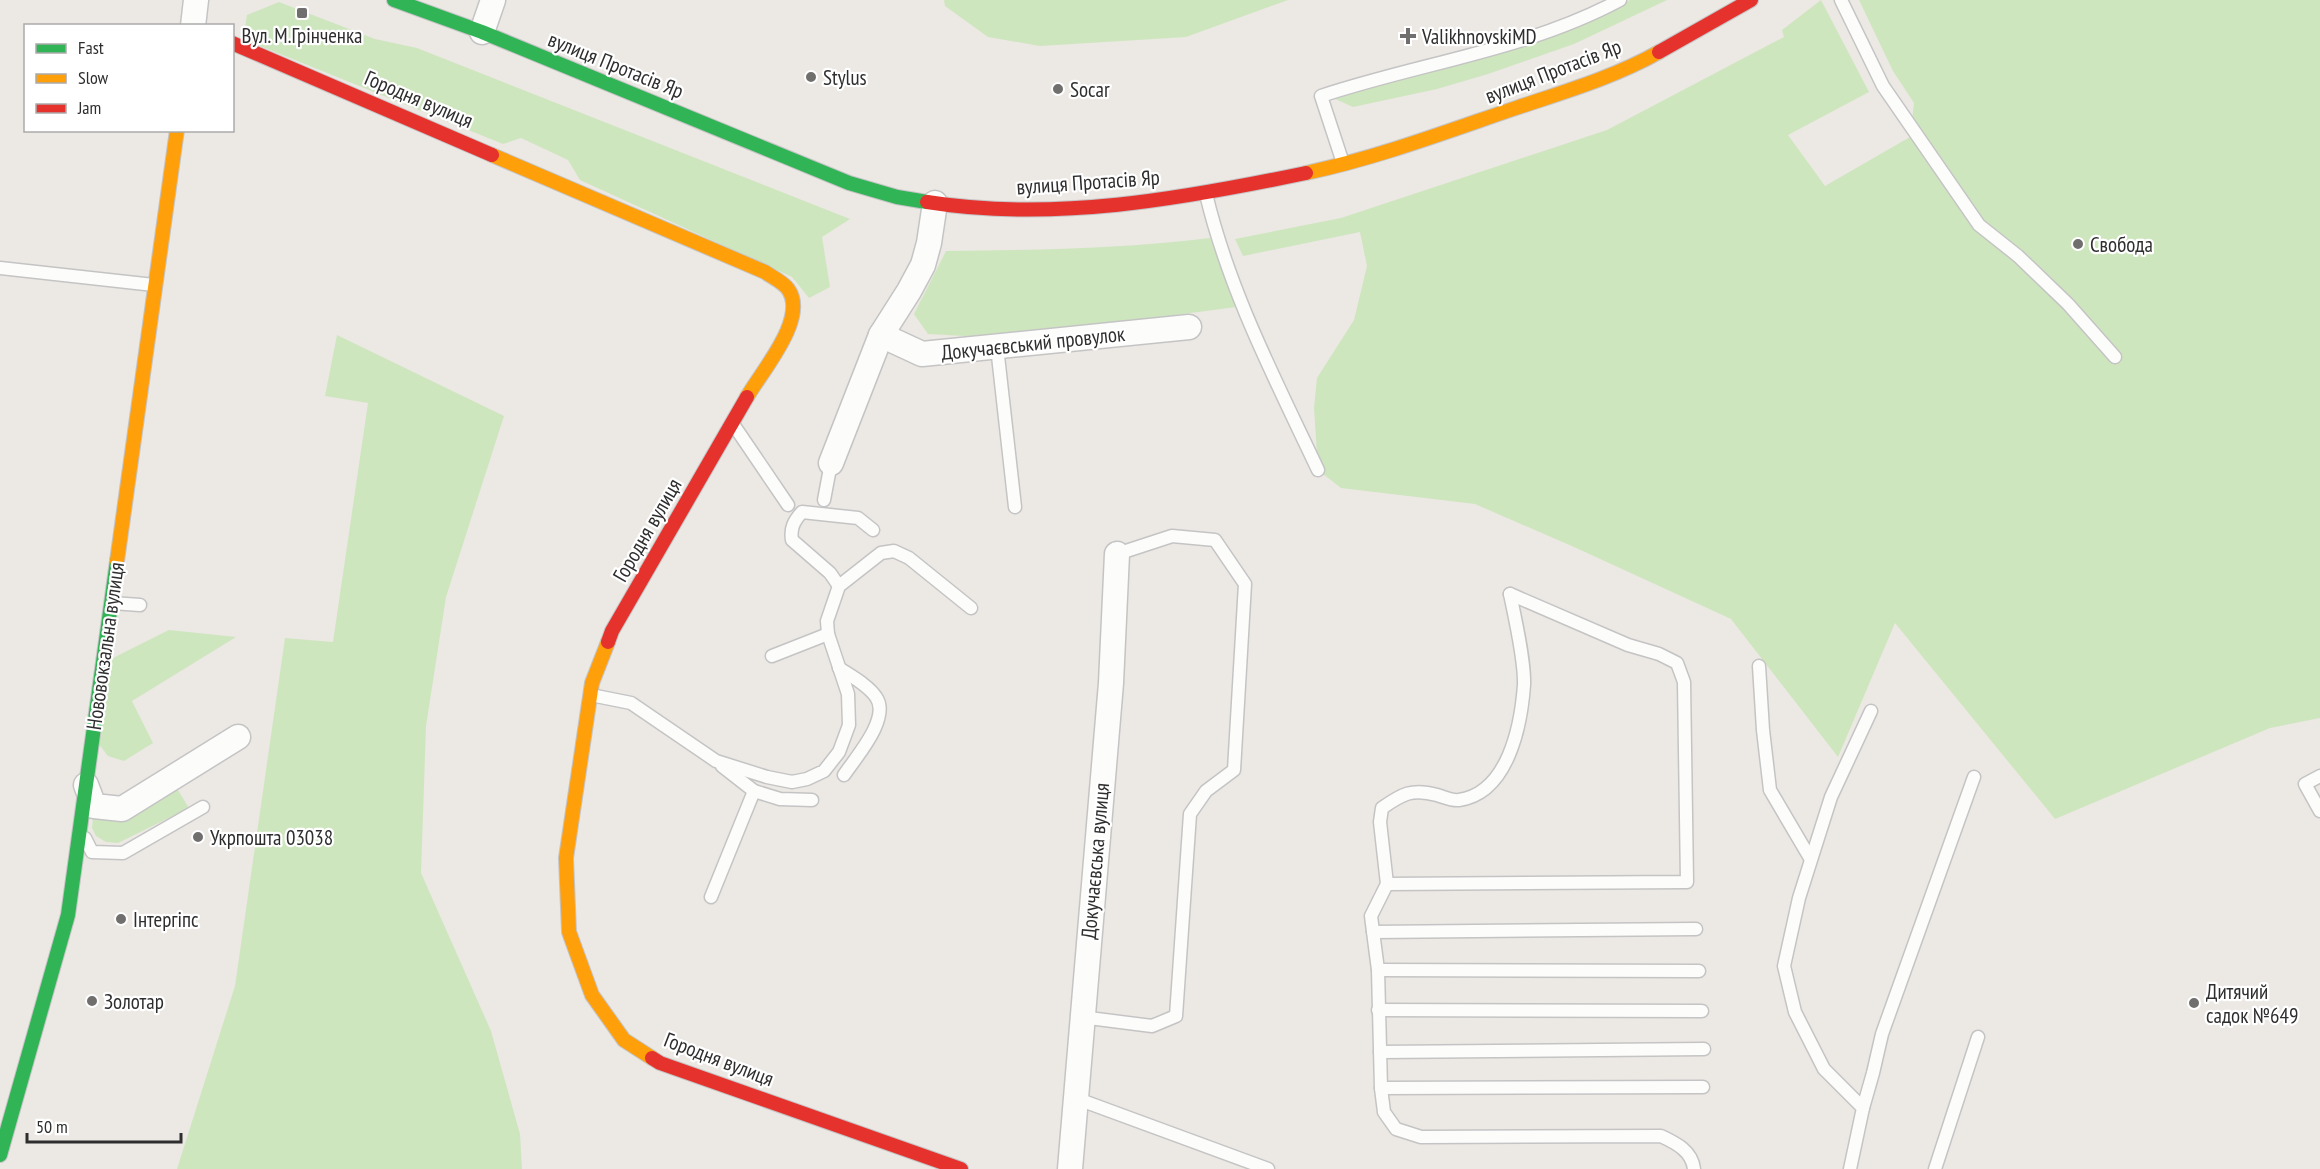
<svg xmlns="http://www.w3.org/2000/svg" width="2320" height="1169" font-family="'PT Sans Narrow',sans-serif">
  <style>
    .green { fill: #cee6be }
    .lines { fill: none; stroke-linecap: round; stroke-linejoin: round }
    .lane-casing { stroke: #c5c4c5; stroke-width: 15 }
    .street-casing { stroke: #c5c4c5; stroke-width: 27 }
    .fast-casing { stroke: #c5c4c5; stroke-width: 16 }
    .slow-casing { stroke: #c5c4c5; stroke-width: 16 }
    .jam-casing { stroke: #c5c4c5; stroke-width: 16 }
    .lane { stroke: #fcfcfb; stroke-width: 12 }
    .street { stroke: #fcfcfb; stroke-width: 24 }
    .fast { stroke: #30b455; stroke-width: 14 }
    .slow { stroke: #ff9f0a; stroke-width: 14 }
    .jam { stroke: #e5322d; stroke-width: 14 }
    .poi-dot { fill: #706f6e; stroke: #fff; stroke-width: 2 }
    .labels { text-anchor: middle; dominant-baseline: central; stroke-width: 4.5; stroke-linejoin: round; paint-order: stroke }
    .poi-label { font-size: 21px; fill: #2e2e2e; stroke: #fff; text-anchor: start }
    .street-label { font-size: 21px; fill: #2e2e2e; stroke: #fff }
  </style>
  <rect width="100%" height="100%" fill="#ece8e4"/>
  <!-- green -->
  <g class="green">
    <path d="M944 0H1288L1186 37 1040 46 988 37 945 6Z"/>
    <path d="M1630 0H1667L1574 44 1488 74 1437 89 1353 107 1333 98 1441 69 1601 15Z"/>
    <path d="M1821 0 1869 92 1788 135 1825 186 1910 137 1914 103 1893 71 1859 0H2320V718L2270 728 2055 819 1895 623 1838 757 1731 619 1574 547 1475 504 1341 488 1318 470 1314 408 1317 378 1354 320 1367 266 1360 232 1243 256 1235 239 1341 218 1607 130 1784 37 1782 30Z"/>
    <path d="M279 2 375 39 417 48 850 219 822 237 830 287 809 298 792 277 580 180 568 160 521 138 503 144 243 39 247 15Z"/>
    <path d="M1210 238 1236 307 1000 338 928 334 914 314 946 251C1034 250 1122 249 1210 238Z"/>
    <path d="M337 335 504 416 446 597 426 726 421 873 491 1031 520 1134 522 1169H177L235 986 285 638 333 642 368 403 325 396Z"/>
    <path d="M169 630 236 637 132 701 153 743 124 761 108 756 98 743 109 660Z"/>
    <path d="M176 787 189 808 118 843 106 842 96 836 92 828 93 818Z"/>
  </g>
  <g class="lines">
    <!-- lane casing -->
    <g class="lane-casing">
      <g id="lane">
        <path d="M1841 0 1883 86 1979 225 2018 256 2068 304 2115 357"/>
        <path d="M1343 163 1321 96C1420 63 1527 50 1620 0"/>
        <path d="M1206 194C1229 291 1276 381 1318 470"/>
        <path d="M0 268 154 285"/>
        <path d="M997 347 1015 507"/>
        <path d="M735 427 788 505"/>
        <path d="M824 500 831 463"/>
        <path d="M839 586 830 573 792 540C790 528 794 521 802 512L858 518 873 530"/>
        <path d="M1510 594C1515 618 1525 661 1524 685 1521 726 1508 793 1459 800 1452 801 1444 797 1437 795 1412 788 1402 794 1382 808L1380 822 1387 884 1371 916 1378 970 1381 1088 1384 1112 1396 1129 1421 1137 1661 1136C1676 1143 1692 1151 1694 1169"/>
        <path d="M112 603 140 605"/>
        <path d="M772 656 828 634"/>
        <path d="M1759 666 1763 730 1770 790 1810 858"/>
        <path d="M839 668C851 676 868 685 876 697 891 718 856 757 844 775"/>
        <path d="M591 695 631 703 716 761 767 777 792 782 807 779 824 771 839 752 849 725 848 694 828 634 827 621 839 586 881 553 894 551 909 558 971 608"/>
        <path d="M2320 776 2305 784 2320 811"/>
        <path d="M754 791 780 799 812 800"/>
        <path d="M85 838 92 852 123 853 203 807"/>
        <path d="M1387 884 1687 882 1684 682 1677 663 1659 654 1628 645 1510 594"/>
        <path d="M711 897 754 791 722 766"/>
        <path d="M1373 932 1696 929"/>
        <path d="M1378 970 1699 971"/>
        <path d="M1378 1010 1702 1011"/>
        <path d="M1081 1017 1152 1026 1176 1016 1190 814 1206 791 1234 770 1245 584 1215 540 1172 536 1117 554"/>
        <path d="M1380 1052 1704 1049"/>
        <path d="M1381 1088 1703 1087"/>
        <path d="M1075 1098 1268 1169"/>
        <path d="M1863 1108 1873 1073 1882 1034 1974 777"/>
        <path d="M1850 1169 1863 1108 1824 1069 1795 1012 1784 966 1799 898 1831 797 1871 711"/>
        <path d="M1935 1169 1978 1037"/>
      </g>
    </g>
    <!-- street casing -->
    <g class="street-casing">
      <g id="street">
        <path d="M193 26 196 0"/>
        <path d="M482 32 493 0"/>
        <path d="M881 335 922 354 1189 327"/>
        <path d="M831 463 881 335 909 291 923 265 929 243 935 203"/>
        <path d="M86 785 94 806 122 809 238 737"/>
        <path d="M1070 1169 1111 683 1117 554"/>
      </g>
    </g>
    <!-- fast casing -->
    <g class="fast-casing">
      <g id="fast">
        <path d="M394 0 482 32 849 183 897 197 927 202"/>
        <path d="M0 1155 68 915 117 561"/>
      </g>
    </g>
    <!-- slow casing -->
    <g class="slow-casing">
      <g id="slow">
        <path d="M492 155 765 272C772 277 783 282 788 289 809 318 761 372 747 397"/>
        <path d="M1306 173C1376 158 1443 133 1510 110 1560 93 1613 78 1659 52"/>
        <path d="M117 561 177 130"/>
        <path d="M608 642 592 683 566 858 569 932 592 995 624 1040 652 1058"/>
      </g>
    </g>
    <!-- jam casing -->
    <g class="jam-casing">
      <g id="jam">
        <path d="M232 43 492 155"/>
        <path d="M1659 52 1751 0"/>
        <path d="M927 202C1053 222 1182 199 1306 173"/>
        <path d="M608 642 612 631 747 397"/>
        <path d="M652 1058 660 1063 961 1169"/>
      </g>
    </g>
    <!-- lane -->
    <use href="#lane" class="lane"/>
    <!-- street -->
    <use href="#street" class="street"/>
    <!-- fast -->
    <use href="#fast" class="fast"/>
    <!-- slow -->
    <use href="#slow" class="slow"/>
    <!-- jam -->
    <use href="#jam" class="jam"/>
  </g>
  <!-- markers -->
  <g class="poi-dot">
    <rect x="296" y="7" width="12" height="12" rx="3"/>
    <path d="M1405 27h6v6h6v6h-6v6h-6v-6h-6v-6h6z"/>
    <circle cx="811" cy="77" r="6"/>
    <circle cx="1058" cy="89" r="6"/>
    <circle cx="2078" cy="244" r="6"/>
    <circle cx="198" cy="837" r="6"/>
    <circle cx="121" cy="919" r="6"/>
    <circle cx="92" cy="1001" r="6"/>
    <circle cx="2194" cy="1003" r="6"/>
  </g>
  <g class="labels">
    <!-- poi labels -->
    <g class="poi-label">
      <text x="302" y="35" text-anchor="middle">Вул. М.Грінченка</text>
      <text x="1422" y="36">ValikhnovskiMD</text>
      <text x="823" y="77">Stylus</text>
      <text x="1070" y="89">Socar</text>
      <text x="2090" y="244">Свобода</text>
      <text x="210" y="837">Укрпошта 03038</text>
      <text x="133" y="919">Інтергіпс</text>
      <text x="2206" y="991">Дитячий<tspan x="2206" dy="24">садок №649</tspan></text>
      <text x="104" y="1001">Золотар</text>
    </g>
    <!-- street labels -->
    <g class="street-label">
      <text transform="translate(616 65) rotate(22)">вулиця Протасів Яр</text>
      <text transform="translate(1553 71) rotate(-21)">вулиця Протасів Яр</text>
      <text transform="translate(419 99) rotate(23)">Городня вулиця</text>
      <text transform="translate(1088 182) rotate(-4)">вулиця Протасів Яр</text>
      <text transform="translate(1033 343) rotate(-6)">Докучаєвський провулок</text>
      <text transform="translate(647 530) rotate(-60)">Городня вулиця</text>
      <text transform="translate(105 646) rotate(-82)">Нововокзальна вулиця</text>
      <text transform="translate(1095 861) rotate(-85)">Докучаєвська вулиця</text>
      <text transform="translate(719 1059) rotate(21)">Городня вулиця</text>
    </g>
  </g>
  <!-- legend -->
  <rect x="24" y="24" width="210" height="108" fill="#ffffff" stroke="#ababab" stroke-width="1.5"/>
  <rect x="36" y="44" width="30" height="9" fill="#30b455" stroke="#ababab" stroke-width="1.5"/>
  <text x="78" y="54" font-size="18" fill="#2e2e2e">Fast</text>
  <rect x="36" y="74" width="30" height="9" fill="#ff9f0a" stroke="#ababab" stroke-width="1.5"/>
  <text x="78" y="84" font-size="18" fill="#2e2e2e">Slow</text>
  <rect x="36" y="104" width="30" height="9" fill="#e5322d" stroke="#ababab" stroke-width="1.5"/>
  <text x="78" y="114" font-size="18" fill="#2e2e2e">Jam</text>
  <!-- scale -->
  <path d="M27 1133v9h154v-9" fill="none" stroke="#2e2e2e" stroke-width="3"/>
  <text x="36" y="1133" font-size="18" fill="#2e2e2e" stroke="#ffffff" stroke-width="4.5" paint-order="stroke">50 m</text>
</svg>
